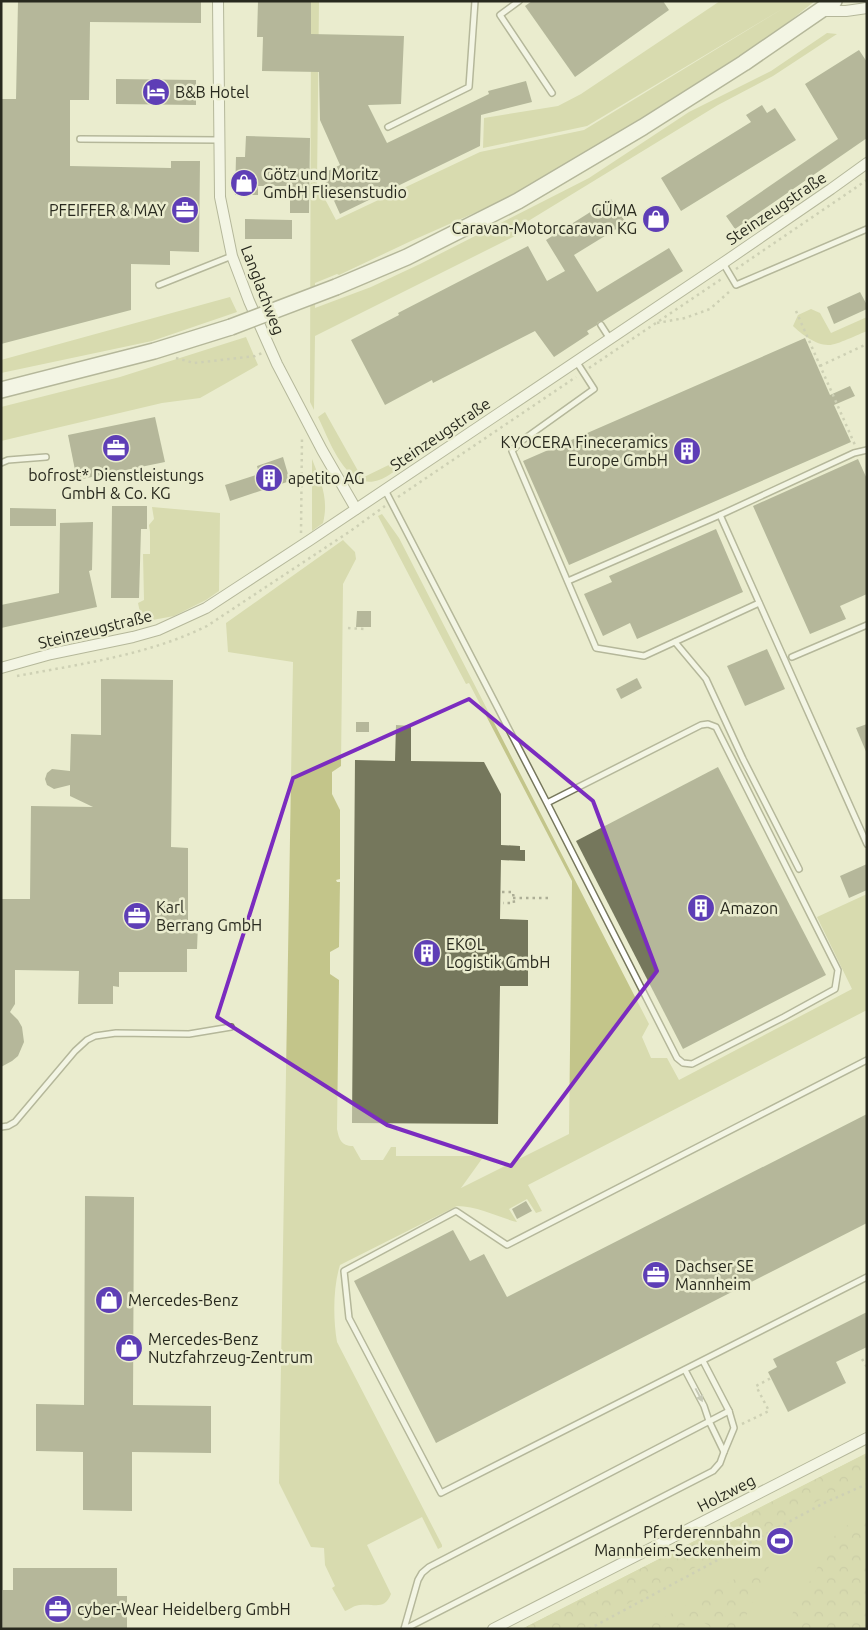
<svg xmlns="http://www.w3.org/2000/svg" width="868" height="1630" font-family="Ubuntu,sans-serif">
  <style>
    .green { fill: #c3c58a }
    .forest { fill: url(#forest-crowns) }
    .building { fill: #75775c }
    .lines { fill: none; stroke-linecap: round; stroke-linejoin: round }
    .lane-casing { stroke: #76775c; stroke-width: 8 }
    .street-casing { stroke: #76775c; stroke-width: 12 }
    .secondary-casing { stroke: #76775c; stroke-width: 18 }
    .path { stroke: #adae96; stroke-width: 2.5; stroke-dasharray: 2.5 4; stroke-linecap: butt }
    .lane { stroke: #fff; stroke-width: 5 }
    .street { stroke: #fff; stroke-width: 10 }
    .secondary { stroke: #fff; stroke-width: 15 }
    .secondary-bridge-casing { stroke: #76775c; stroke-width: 18; stroke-linecap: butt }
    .secondary-bridge { stroke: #fff; stroke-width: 15 }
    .oneway { fill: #9e9f9a }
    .marked { fill: none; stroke: #7b2cbf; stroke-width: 4; stroke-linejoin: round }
    .labels { text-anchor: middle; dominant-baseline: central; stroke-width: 5; stroke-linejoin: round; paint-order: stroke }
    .poi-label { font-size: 16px; fill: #28291e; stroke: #eaecce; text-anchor: start }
    .street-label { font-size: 16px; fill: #28291e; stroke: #eaecce }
  </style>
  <defs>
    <pattern id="forest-crowns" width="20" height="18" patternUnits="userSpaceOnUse" patternTransform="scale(1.25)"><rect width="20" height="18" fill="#c3c58a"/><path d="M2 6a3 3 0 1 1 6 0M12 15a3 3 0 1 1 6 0" fill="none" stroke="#a8a977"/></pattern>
  </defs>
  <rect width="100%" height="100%" fill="#eaecce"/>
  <!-- green -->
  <g class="green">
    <path d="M311 1H319L317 184 336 220 480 152 584 130 787 6 587 126 483 148 484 118 558 106 581 94 720 1H815L767 39 643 118 506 199 411 241 339 275 337 274 315 283V308L371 287 420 264 589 178 689 112 771 71 827 33 837 34 773 76 718 105 525 223 523 232 315 336 314 410 310 402Z"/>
    <path d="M230 297 237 312 152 341 1 373V360Z"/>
    <path d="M811 309 820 313 831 333 867 317V331C859 334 835 346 828 345 816 345 801 334 793 326L798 315Z"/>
    <path d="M246 337 258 365 200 398 162 403 1 441V407L120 377Z"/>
    <path d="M325 412 362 478 401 459 405 464C397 469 388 477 379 480 346 492 329 439 318 417Z"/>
    <path d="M312 459C321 482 329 499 323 523L312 531Z"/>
    <path d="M152 507 220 513 219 591 206 600 174 616 142 622 138 603 144 600 143 554H150V532L149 525 154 519Z"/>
    <path d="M382 514 399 538 649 1024 642 1037 651 1058H667L679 1080 852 989 817 917 867 894V1010L528 1185 542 1211 536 1213 527 1199 509 1209 517 1222C497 1217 478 1206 457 1206L340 1265C333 1287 333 1319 337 1342L442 1545V1547L438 1549 422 1517 367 1545 391 1594C384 1611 374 1603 360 1605 355 1605 350 1609 345 1611L332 1588 335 1586 325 1565 324 1548 311 1547 279 1483 293 662 228 652 226 623 343 540 355 552 356 559 343 584 341 766 332 772V794L340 810V879L336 880 337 882H340L339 947 330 952V974L339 980 337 1129C339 1139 341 1146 353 1146L361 1160H383L391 1147H396V1156H484L461 1188 569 1134 572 881 469 683 466 684 378 516Z"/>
    <path d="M867 1453V1629H522Z"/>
  </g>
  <!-- forest -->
  <g class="forest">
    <path d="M867 1453V1478L840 1489 581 1629H522Z"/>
    <path d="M865 1517 867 1518V1540L860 1543 867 1554V1629H788L793 1612 838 1530Z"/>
    <path d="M773 1558 740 1629H713L703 1622 690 1623 677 1629H643Z"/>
  </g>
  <!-- building -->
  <g class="building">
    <path d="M18 1H201V23L90 22 89 100H70V166L171 168V161H200L199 252 170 251V265L131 264V310L1 344V99H16Z"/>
    <path d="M258 1H311V34L404 36 401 104 368 105 387 143 489 94 488 91 526 81 532 102 481 115 480 146 340 214 322 174 340 165 320 120 319 72 262 71 263 37H257Z"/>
    <path d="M532 1H663L669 10 575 77 525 6Z"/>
    <path d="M859 50 867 62V138L735 229 726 216 838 139 805 84Z"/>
    <path d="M116 79 196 80V105L116 104Z"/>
    <path d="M762 105 767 113 775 108 796 140 681 211 661 178 751 122 746 115Z"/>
    <path d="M246 136 310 138 309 213H290V186H258V195H235L236 157H245Z"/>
    <path d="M611 199 626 223 574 255 597 292 669 248 683 271 603 321 598 322 597 325 587 331 589 334 554 357 535 331 433 383 432 380 385 405 351 340 399 315 398 313 528 246 547 281 565 271 546 240Z"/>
    <path d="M245 219 292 220V239H245Z"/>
    <path d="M860 292 867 305V309L834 324 827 307Z"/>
    <path d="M805 338 830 395 850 386 855 396 834 405 851 442 569 565 523 461Z"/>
    <path d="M155 417 165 462 77 480 68 435Z"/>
    <path d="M283 457 290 481 230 501 225 485 259 474 257 466Z"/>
    <path d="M858 459 867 479V594L840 606 846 619 810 634 753 506Z"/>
    <path d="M112 506H147V529H141L139 598H111Z"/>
    <path d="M10 508 56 509V526H10Z"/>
    <path d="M93 522 92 570 89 571 97 607 1 628V605L59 593 60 523Z"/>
    <path d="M716 529 743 592 637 639 630 623 603 636 584 594 612 582 609 576Z"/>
    <path d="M357 611H371V627H356Z"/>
    <path d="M767 649 785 689 745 706 727 666Z"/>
    <path d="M637 678 642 688 621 699 616 689Z"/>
    <path d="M101 679 173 680 171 847 188 848V924H198L197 949H187V972H119V987L113 986V1004H78L79 971 15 970V1004L10 1012 18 1020 22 1027 24 1042 18 1056 12 1061 1 1067V899H30L31 806 93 807 70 796V785L54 789 47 785 45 779 47 773 52 769 70 771 71 734 101 735Z"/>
    <rect x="356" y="722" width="13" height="10"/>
    <path d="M867 724V754L856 728Z"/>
    <path d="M396 725 411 726V761L484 762 501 794V845L520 846V850H525V861L501 860 500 919 528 920V986H500L498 1124 352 1123 355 760 395 761Z"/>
    <path d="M718 767 826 975 683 1049 576 841Z"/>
    <path d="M867 864V890L849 898 840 876Z"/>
    <path d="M867 1114V1223L436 1443 354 1281 453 1230 470 1261 484 1254 507 1297Z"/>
    <path d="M85 1196 134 1197 133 1405 211 1406V1453L132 1452V1511L83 1510V1452L36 1451V1404L84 1405Z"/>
    <path d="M526 1201 532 1211 517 1219 512 1209Z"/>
    <path d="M867 1312V1347L836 1362 846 1383 788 1412 768 1372 777 1367 773 1359Z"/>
    <path d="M13 1568H117V1596H127V1629H3V1590H13Z"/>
  </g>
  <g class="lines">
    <!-- lane casing -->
    <g class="lane-casing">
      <g id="lane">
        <path d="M519 1 500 15 552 93"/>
        <path d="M388 127 469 87 475 1"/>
        <path d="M80 139 219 140"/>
        <path d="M723 263 736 285 867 229"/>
        <path d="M159 285 232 256"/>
        <path d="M601 325 610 339"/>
        <path d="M576 361 594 389 520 442 512 451 596 648 644 656 759 603"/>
        <path d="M1 463 8 460 46 457"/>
        <path d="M385 490 547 803 701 725 708 724 716 727 838 970 835 989 784 1017 692 1064 683 1063 677 1058 547 803"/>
        <path d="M720 515 867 844"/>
        <path d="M568 581 720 515 854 453 867 450"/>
        <path d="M675 642 706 679 743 759 799 869"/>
        <path d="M792 657 867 625"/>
        <path d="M867 1060 507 1245 456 1211 344 1271 349 1318 441 1493 867 1277"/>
        <path d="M1 1127 8 1126 15 1122 75 1051 87 1040 95 1036 116 1033 189 1034 231 1027"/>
        <path d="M703 1361 729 1411 734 1428 724 1452"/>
        <path d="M404 1629 418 1580 422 1573 429 1567 729 1411"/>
        <path d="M405 1629 713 1471 720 1463 724 1452 709 1421 704 1406 685 1370"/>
      </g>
    </g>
    <!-- street casing -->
    <g class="street-casing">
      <g id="street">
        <path d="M218 1 220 197 232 256 249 301 277 364 322 450 356 509"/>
        <path d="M821 11H846L867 8"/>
        <path d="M1 668 51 654 133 637 158 630 206 608 310 540 723 263 831 189 867 163"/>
        <path d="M493 1629 867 1438"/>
      </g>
    </g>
    <!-- secondary casing -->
    <g class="secondary-casing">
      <g id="secondary">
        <path d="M336 287 407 257 518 201 643 127 744 63 834 1"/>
        <path d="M1 390 154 351 231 327"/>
      </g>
    </g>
    <!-- path -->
    <g class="path">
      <path d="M736 269 867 180"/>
      <path d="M796 311 855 445"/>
      <path d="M657 323 685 318 710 309 730 291"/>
      <path d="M176 358 194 363 255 356 262 353"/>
      <path d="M820 366 867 344"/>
      <path d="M589 368 723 278"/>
      <path d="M398 497 576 377"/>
      <path d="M301 533 302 436"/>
      <path d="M348 628 365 629"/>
      <path d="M17 676C81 664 148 655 207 626L349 532 385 506"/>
      <path d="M502 892H513L514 903H503"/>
      <path d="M513 898H552"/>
      <path d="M862 1359 867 1367"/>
      <path d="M742 1424 769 1411 756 1386 771 1378"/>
      <path d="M589 1629 824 1503 867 1484"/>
    </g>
    <!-- lane -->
    <use href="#lane" class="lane"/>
    <!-- street -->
    <use href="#street" class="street"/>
    <!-- secondary -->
    <use href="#secondary" class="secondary"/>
    <!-- secondary-bridge casing -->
    <g class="secondary-bridge-casing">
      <path id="secondary-bridge" d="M231 327 336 287"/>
    </g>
    <!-- secondary-bridge -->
    <use href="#secondary-bridge" class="secondary-bridge"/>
  </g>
  <!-- one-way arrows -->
  <defs><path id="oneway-solid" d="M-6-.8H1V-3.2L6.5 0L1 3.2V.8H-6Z" transform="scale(1.25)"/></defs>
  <use class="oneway" href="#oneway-solid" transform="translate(699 1395) rotate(62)"/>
  <!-- marked area -->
  <path d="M0 0H868V1630H0ZM469 699 593 801 657 971 511 1166 387 1125 217 1017 293 778Z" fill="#eaecce" fill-opacity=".55" fill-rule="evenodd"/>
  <path class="marked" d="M469 699 593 801 657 971 511 1166 387 1125 217 1017 293 778Z"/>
  <!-- icons -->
  <defs>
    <g id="hotel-disc" transform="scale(1.4375)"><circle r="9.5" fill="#5e3eb6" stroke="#eaecce"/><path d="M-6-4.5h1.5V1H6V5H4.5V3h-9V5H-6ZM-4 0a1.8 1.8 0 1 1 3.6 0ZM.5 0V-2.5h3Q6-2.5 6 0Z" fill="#fff"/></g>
    <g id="shop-disc" transform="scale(1.4375)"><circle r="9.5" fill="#5e3eb6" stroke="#eaecce"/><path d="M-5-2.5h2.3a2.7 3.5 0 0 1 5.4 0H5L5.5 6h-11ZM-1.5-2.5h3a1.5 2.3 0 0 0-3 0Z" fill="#fff"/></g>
    <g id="office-disc" transform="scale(1.4375)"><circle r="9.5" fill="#5e3eb6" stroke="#eaecce"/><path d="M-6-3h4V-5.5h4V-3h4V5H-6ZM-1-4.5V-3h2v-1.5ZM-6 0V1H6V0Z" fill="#fff"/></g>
    <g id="building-disc" transform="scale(1.4375)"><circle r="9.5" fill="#5e3eb6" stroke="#eaecce"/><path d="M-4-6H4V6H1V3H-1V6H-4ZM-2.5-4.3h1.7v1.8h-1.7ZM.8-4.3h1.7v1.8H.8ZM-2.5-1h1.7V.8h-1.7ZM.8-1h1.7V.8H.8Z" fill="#fff"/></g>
    <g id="stadium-disc" transform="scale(1.4375)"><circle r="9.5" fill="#5e3eb6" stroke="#eaecce"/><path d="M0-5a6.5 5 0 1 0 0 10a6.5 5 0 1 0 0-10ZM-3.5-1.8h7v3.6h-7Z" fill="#fff"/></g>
  </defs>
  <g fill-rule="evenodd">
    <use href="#hotel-disc" x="156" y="92"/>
    <use href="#shop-disc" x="244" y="183"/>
    <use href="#office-disc" x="185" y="210"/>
    <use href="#shop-disc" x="656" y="219"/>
    <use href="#office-disc" x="116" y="448"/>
    <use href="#building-disc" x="687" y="451"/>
    <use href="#building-disc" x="269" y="478"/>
    <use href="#building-disc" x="701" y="908"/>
    <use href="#office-disc" x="137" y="916"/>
    <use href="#building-disc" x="427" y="953"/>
    <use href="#office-disc" x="656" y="1275"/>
    <use href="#shop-disc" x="109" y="1300"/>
    <use href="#shop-disc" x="129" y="1348"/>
    <use href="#stadium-disc" x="780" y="1541"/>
    <use href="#office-disc" x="58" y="1609"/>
  </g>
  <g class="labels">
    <!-- poi labels -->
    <g class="poi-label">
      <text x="175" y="92">B&amp;B Hotel</text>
      <text x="263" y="174">Götz und Moritz<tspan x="263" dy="18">GmbH Fliesenstudio</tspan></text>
      <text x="166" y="210" text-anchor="end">PFEIFFER &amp; MAY</text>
      <text x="637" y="210" text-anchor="end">GÜMA<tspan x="637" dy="18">Caravan-Motorcaravan KG</tspan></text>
      <text x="668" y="442" text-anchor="end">KYOCERA Fineceramics<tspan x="668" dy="18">Europe GmbH</tspan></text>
      <text x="116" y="475" text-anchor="middle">bofrost* Dienstleistungs<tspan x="116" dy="18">GmbH &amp; Co. KG</tspan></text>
      <text x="288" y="478">apetito AG</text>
      <text x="156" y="907">Karl<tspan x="156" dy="18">Berrang GmbH</tspan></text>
      <text x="720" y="908">Amazon</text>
      <text x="446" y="944">EKOL<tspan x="446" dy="18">Logistik GmbH</tspan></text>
      <text x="675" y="1266">Dachser SE<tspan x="675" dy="18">Mannheim</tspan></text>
      <text x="128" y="1300">Mercedes-Benz</text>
      <text x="148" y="1339">Mercedes-Benz<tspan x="148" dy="18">Nutzfahrzeug-Zentrum</tspan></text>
      <text x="761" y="1532" text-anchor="end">Pferderennbahn<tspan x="761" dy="18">Mannheim-Seckenheim</tspan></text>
      <text x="77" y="1609">cyber-Wear Heidelberg GmbH</text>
    </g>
    <!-- street labels -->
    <g class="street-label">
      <text transform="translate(776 208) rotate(-34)">Steinzeugstraße</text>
      <text transform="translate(263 290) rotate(69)">Langlachweg</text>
      <text transform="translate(440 434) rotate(-34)">Steinzeugstraße</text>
      <text transform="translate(95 629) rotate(-14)">Steinzeugstraße</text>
      <text transform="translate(726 1493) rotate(-27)">Holzweg</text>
    </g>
  </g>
  <!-- border -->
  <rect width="868" height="1630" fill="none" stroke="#28291e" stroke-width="5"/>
</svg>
